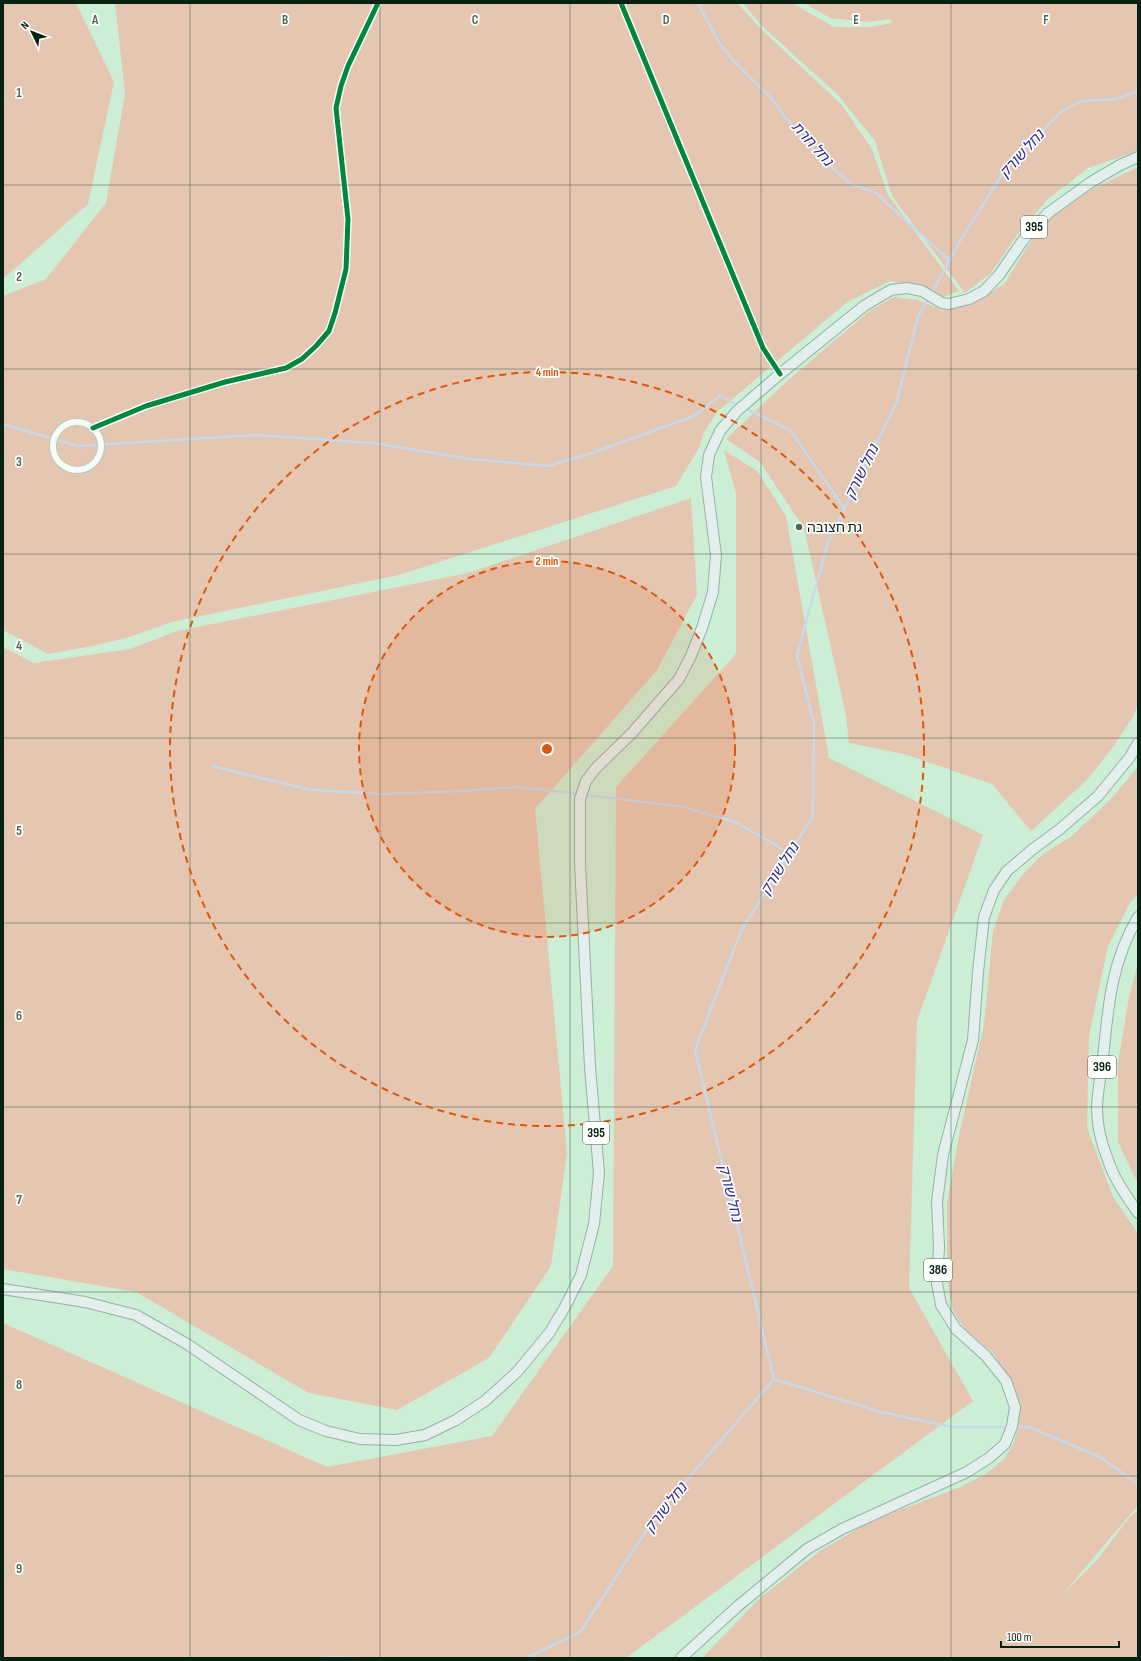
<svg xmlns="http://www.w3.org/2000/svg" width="1141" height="1661" font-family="'Sofia Sans Condensed','Noto Sans Hebrew',sans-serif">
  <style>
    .green { fill: #e5c6b1 }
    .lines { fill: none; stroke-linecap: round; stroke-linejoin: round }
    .stream { stroke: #c8d9eb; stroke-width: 2.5 }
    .minor-casing { stroke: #b0ccb9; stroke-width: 8 }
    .primary-casing { stroke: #93b2a8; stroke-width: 12 }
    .minor { stroke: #f7fcf9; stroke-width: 6 }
    .primary { stroke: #e2efed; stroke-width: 10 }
    .cycleway-casing { stroke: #fff; stroke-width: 8 }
    .cycleway { stroke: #00873e; stroke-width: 5 }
    .grid { fill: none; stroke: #4c6956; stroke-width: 1; stroke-opacity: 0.55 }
    .ring { fill: none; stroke: #dd560c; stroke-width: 2; stroke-dasharray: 7 5 }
    .poi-dot { fill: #4c6956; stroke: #fff; stroke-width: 1.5 }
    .labels { text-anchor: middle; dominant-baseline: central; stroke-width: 3.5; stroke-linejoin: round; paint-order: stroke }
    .shield { fill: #fff; stroke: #516458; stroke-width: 1 }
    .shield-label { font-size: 13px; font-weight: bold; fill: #072211 }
    .poi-label { font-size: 14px; fill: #072211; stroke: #fff; text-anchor: start }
    .water-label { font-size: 15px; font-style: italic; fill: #2b2e93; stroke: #fff }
    .grid-label { font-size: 13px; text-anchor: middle; font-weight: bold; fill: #4c6956; stroke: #fff; stroke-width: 3.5; stroke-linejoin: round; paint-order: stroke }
    .centre { fill: #dd560c; stroke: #fff; stroke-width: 2 }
    .ring-label { font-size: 12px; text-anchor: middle; font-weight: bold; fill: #dd560c; stroke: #fff; stroke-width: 3.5; stroke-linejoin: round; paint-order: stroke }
  </style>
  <rect width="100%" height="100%" fill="#cbeed5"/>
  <!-- green -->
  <g class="green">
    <path d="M3 3H76L114 82 88 204 3 279Z"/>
    <path d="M115 3H737L764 32 841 104 872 149 888 195 959 291 943 297 920 286 890 281 847 302 717 412 704 432 700 446 676 486 399 575 172 622 126 638 92 646 48 654 3 630V296L46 279 106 203 125 94Z"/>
    <path d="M743 3H792L834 27H871L892 23 890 19 867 22 830 18 804 3H1138V151L1088 168 1048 199 1019 232 991 273 965 293 892 196 875 141 838 95 760 24Z"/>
    <path d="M1138 167V704L1134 715 1113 747 1087 780 1031 831 992 784 904 754 849 743 846 715 804 528 760 462 726 439 786 382 868 312 894 297 918 300 942 310 972 304 1004 284 1028 246 1048 220 1092 189Z"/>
    <path d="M724 450 757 471 786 516 829 758 983 835 917 1021 909 1288 973 1401 626 1658H3V1323L327 1467 492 1436 613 1266 616 787 736 654V493Z"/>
    <path d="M691 498 697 595 657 670 535 809 567 1153 551 1266 489 1358 397 1410 309 1393 136 1292 3 1269V647L34 663 130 649 177 631 468 573Z"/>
    <path d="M1138 767V894L1130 903 1108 946 1089 1036 1087 1128 1113 1197 1138 1233V1505L1062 1595 1098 1559 1129 1518 1138 1510V1658H702L760 1598 820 1551 869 1522 960 1487 986 1474 1004 1459 1014 1443 1019 1420 1017 1400 1010 1381 993 1353 965 1329 953 1311 947 1279V1203L959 1136 984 1025 993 931 1004 900 1024 873 1043 854 1072 836 1109 801Z"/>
    <path d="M1138 963V1184L1118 1142V1063L1129 997Z"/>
  </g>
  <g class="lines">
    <!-- stream -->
    <g class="stream">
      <path d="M698 3 718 41 730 57 773 100 784 116 821 158 851 184 876 193 949 260"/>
      <path d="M932 293 960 241 1005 170 1061 112 1081 101 1117 99 1138 91"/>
      <path d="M744 408 790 430 844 508"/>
      <path d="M3 424 77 446 257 435 372 443 470 459 548 466 592 453 694 416 720 396 740 406"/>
      <path d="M212 766 311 790 381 794 462 791 518 787 580 794"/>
      <path d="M585 795 684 807 737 823 790 853"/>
      <path d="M774 1379 881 1412 952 1427H1008"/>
      <path d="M1015 1427H1029L1100 1457 1138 1484"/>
      <path d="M322 1658 330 1657 360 1658"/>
      <path d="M526 1658 580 1632 656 1516 774 1379 695 1050 741 931 813 816 814 723 797 655 828 542 897 401 918 317 929 297"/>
    </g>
    <!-- minor casing -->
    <g class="minor-casing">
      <g id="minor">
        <path d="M621 3 763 348 780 374"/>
        <circle cx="77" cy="446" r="24"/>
        <path d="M93 428 146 406 225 382 286 368 302 359 316 346 329 331 335 313 346 269 348 219 336 108 341 86 348 66 378 3"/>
      </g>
    </g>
    <!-- primary casing -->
    <g class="primary-casing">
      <g id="primary">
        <path d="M1138 917C1111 962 1108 1008 1103 1058 1101 1075 1097 1093 1097 1109 1097 1126 1102 1145 1108 1160 1114 1179 1127 1197 1138 1213"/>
        <path d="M3 1289 85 1302 136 1315 187 1344 299 1420 326 1431 360 1439 396 1440 425 1435 456 1420 485 1401 517 1372 550 1332 565 1307 581 1275 594 1224 599 1173 590 1067 580 863V799L586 781 595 769 632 733 679 679 691 656 702 628 713 592 716 555 706 477 709 455 720 431 737 411 780 374 864 306 884 294 891 290 907 288 922 291 942 303 949 304 969 299 984 291 999 275 1024 239 1048 213 1091 182 1120 165 1138 157"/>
        <path d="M681 1658 738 1606 807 1549 842 1529 967 1472 989 1458 1005 1444 1012 1426 1015 1407 1006 1381 986 1356 956 1329 941 1305 937 1283 939 1247 937 1202 943 1155 973 1040 978 972 984 917 994 890 1007 871 1033 849 1060 829 1098 796 1130 757 1138 743"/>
      </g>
    </g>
    <!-- minor -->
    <use href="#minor" class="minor"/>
    <!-- primary -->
    <use href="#primary" class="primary"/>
    <!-- cycleway casing -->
    <g class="cycleway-casing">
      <g id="cycleway">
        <path d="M621 3 763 348 780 374"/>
        <path d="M93 428 146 406 225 382 286 368 302 359 316 346 329 331 335 313 346 269 348 219 336 108 341 86 348 66 378 3"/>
      </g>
    </g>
    <!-- cycleway -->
    <use href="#cycleway" class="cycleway"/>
  </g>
  <!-- grid -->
  <path class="grid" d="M190 3V1658M380 3V1658M570 3V1658M761 3V1658M951 3V1658M3 185H1138M3 369H1138M3 554H1138M3 738H1138M3 923H1138M3 1107H1138M3 1292H1138M3 1476H1138"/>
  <!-- distance rings -->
  <circle cx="547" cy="749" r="188" fill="#dd560c" fill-opacity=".12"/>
  <g class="ring">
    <circle cx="547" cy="749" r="188"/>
    <circle cx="547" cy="749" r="377"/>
  </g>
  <!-- markers -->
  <circle class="poi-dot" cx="799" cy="527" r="4"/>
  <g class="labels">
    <!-- shield labels -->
    <g class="shield">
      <rect x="1021" y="216" width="26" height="22" rx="3"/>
      <rect x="1088" y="1056" width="28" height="22" rx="3"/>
      <rect x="583" y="1122" width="26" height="22" rx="3"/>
      <rect x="924" y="1259" width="28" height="22" rx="3"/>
    </g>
    <g class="shield-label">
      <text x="1034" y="227">395</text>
      <text x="1102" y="1067">396</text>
      <text x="596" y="1133">395</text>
      <text x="938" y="1270">386</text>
    </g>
    <!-- poi labels -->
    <g class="poi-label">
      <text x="807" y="527">גת חצובה</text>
    </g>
    <!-- water labels -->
    <g class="water-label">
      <text transform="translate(812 144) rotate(48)">נחל חרת</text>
      <text transform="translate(1022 154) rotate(-48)">נחל שורק</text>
      <text transform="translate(862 472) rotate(-64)">נחל שורק</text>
      <text transform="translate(780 869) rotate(-58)">נחל שורק</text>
      <text transform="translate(730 1193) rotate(76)">נחל שורק</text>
      <text transform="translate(666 1508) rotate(-52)">נחל שורק</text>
    </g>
  </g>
  <g class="grid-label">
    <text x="95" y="24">A</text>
    <text x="285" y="24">B</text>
    <text x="475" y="24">C</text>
    <text x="666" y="24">D</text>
    <text x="856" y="24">E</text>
    <text x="1046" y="24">F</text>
    <text x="19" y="97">1</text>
    <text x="19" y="281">2</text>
    <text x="19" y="466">3</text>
    <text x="19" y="650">4</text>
    <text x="19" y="835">5</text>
    <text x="19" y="1020">6</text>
    <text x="19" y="1204">7</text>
    <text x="19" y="1389">8</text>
    <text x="19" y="1573">9</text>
  </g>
  <circle cx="547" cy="749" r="6" class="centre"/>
  <g class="ring-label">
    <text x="547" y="376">4 min</text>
    <text x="547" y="565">2 min</text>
  </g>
  <!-- border -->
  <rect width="1141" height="1661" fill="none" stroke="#072211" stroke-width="8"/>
  <!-- north arrow -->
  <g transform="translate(32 32) rotate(313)" stroke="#ffffff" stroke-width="3" paint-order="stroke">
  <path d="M0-3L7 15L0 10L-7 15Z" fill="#072211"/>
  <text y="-6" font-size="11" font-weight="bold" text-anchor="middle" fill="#072211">N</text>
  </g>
  <!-- scale -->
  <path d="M1001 1641v6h118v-6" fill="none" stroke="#072211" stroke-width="2"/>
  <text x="1007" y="1641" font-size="12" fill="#072211" stroke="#ffffff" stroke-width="3" paint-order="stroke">100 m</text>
</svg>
